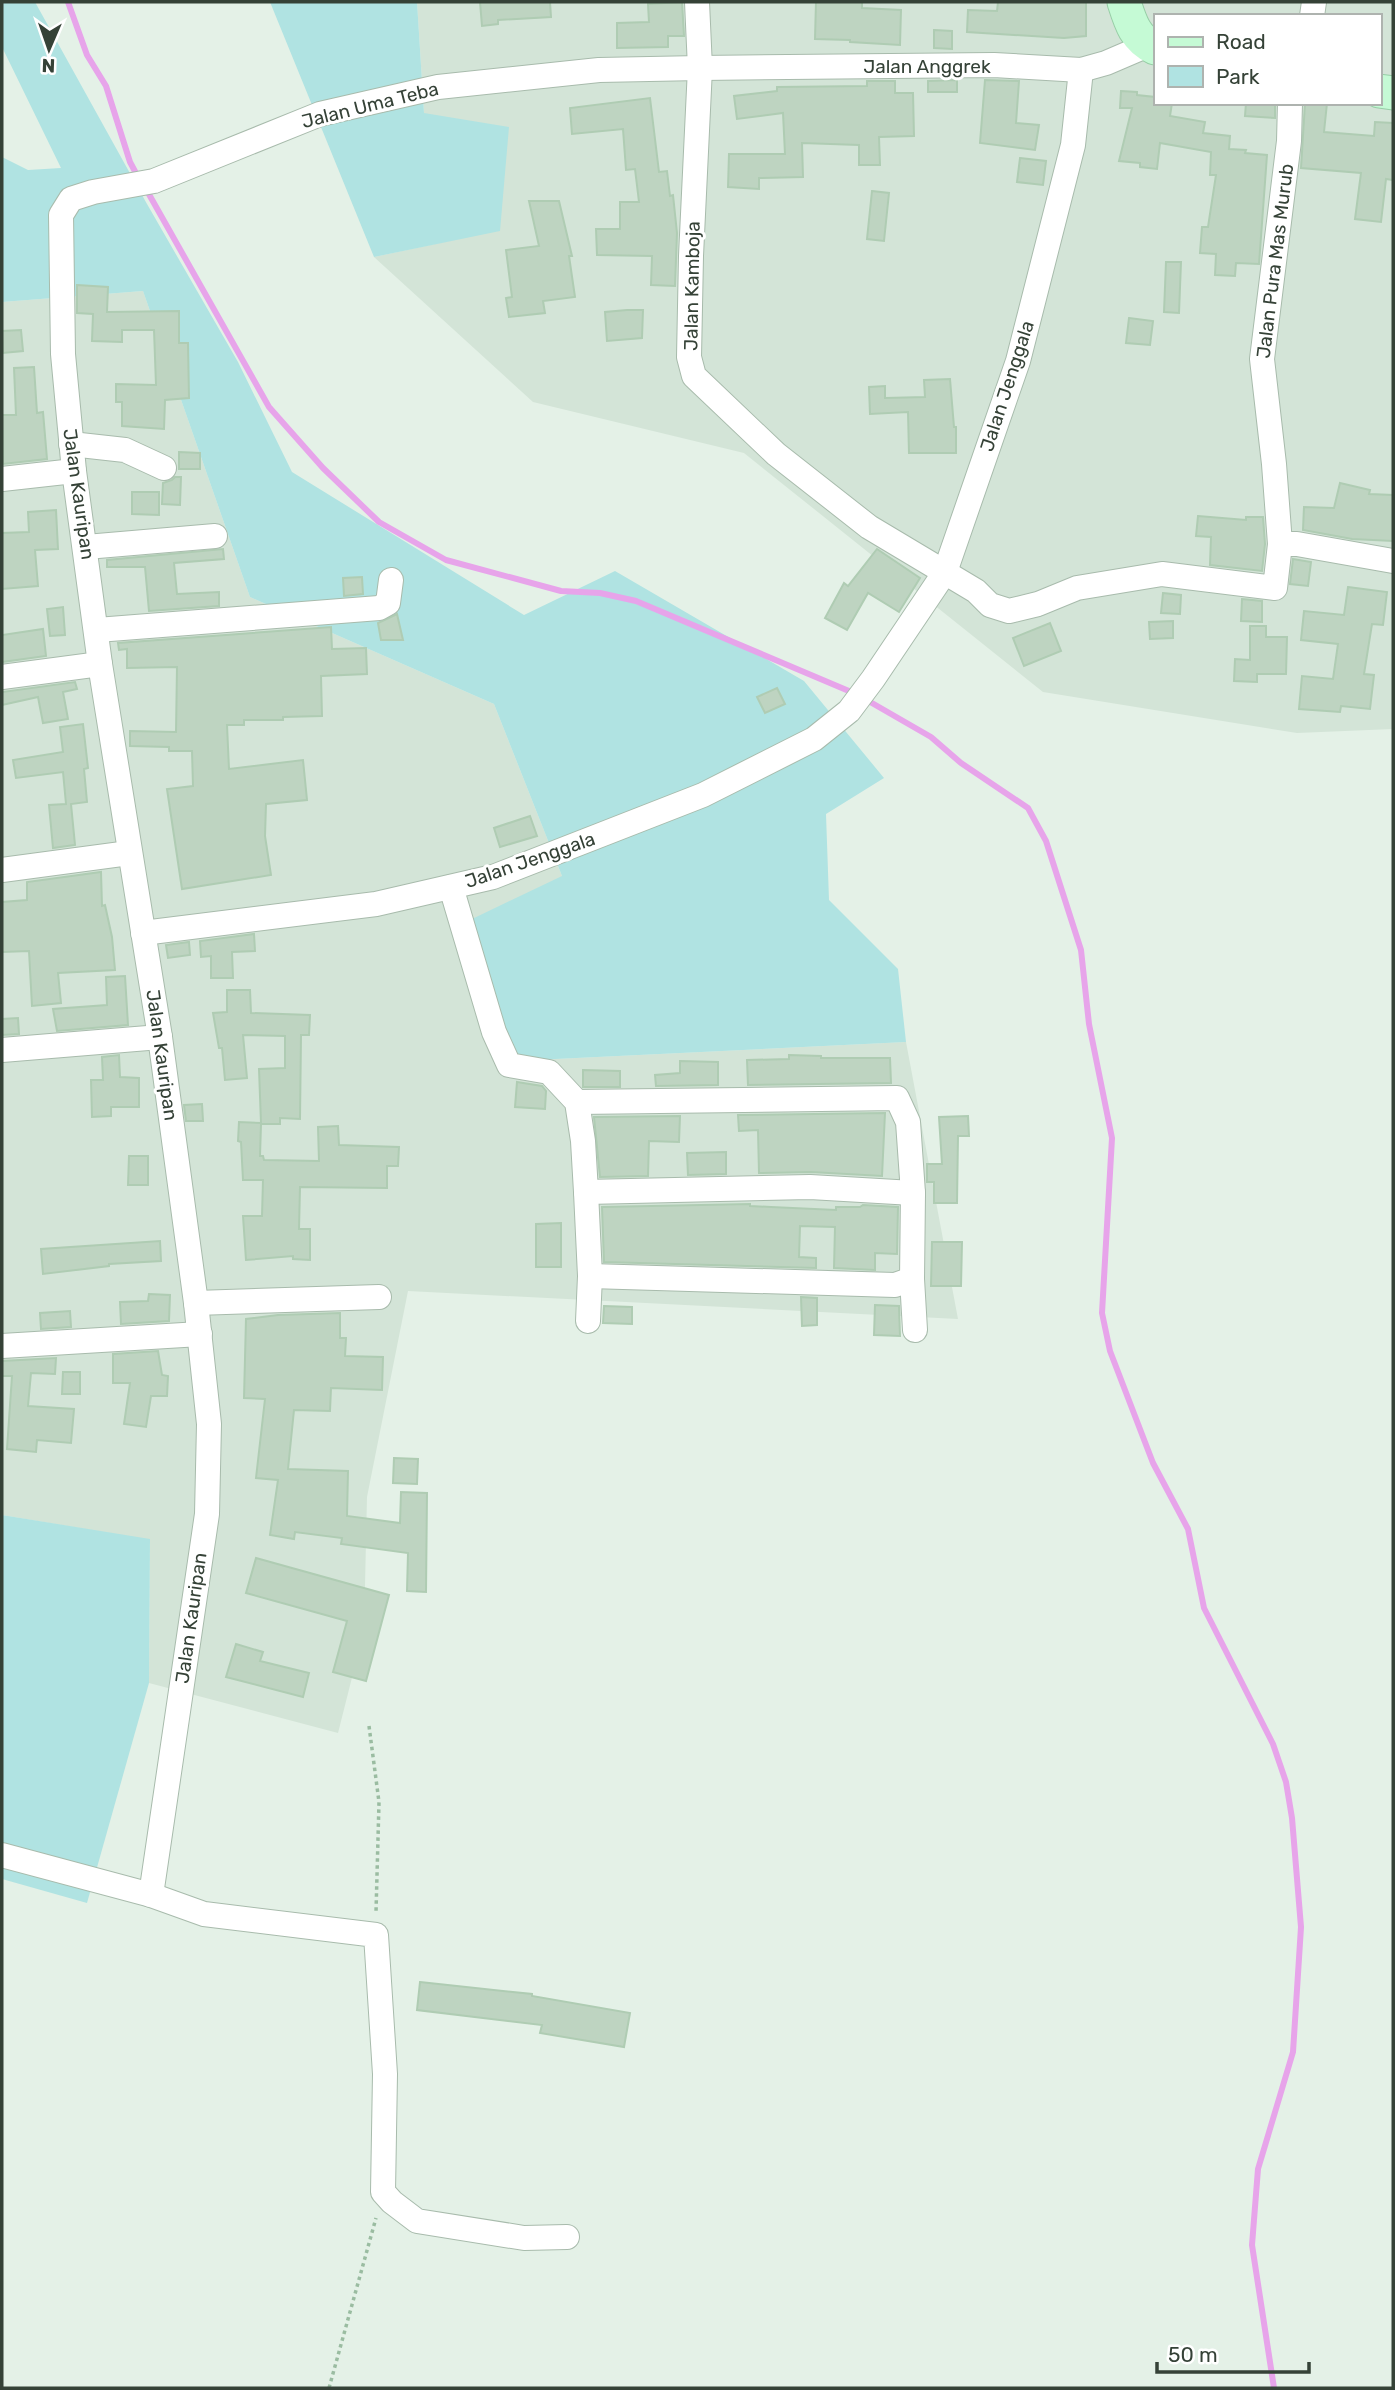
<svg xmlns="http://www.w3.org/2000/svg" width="1395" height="2390" font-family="Rubik,sans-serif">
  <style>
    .residential { fill: #d3e4d7; fill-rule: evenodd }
    .green { fill: #b0e3e2 }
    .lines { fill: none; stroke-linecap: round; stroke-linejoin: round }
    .stream { stroke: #e7a4ea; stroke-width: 6 }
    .building { fill: #bed4c1; stroke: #afccb3; stroke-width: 2 }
    .street-casing { stroke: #a8bbac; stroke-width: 26 }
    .secondary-casing { stroke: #97cea6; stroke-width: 35 }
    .path { stroke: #9abca1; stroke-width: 3.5; stroke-dasharray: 3.5 3.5; stroke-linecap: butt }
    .street { stroke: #fff; stroke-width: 24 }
    .secondary { stroke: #c5fad5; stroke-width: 33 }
    .labels { text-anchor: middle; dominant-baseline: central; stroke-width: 6; stroke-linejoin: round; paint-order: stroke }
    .street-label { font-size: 19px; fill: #354237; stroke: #fff }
  </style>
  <rect width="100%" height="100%" fill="#e4f1e7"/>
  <!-- residential -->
  <g class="residential">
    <path d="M417 2H1393V729L1297 733 1043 692 744 453 533 402 374 257 500 230 424 113ZM1155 16H1379V103H1155Z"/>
    <path d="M143 291 250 597 494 704 562 876 514 1061 906 1042 958 1319 408 1291 367 1497 364 1630 338 1733 149 1683 150 1540 2 1515V302Z"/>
  </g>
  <!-- green -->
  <g class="green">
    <path d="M2 2H35L147 204 238 362 292 472 524 615 615 571 804 681 884 778 826 814 829 900 898 969 906 1042 514 1061 470 920 562 876 494 704 250 597 143 291 2 302V157L28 170 61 168 2 47Z"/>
    <path d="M270 2H417L424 113 509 127 500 231 374 257Z"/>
    <path d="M2 1515 150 1539 149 1683 87 1903 2 1879Z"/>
  </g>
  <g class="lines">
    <!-- stream -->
    <g class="stream">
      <path d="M68 2 87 55 106 86 130 162 138 177"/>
      <path d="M146 189 269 407 323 468 379 522 446 560 561 591 600 593 636 601 856 694"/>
      <path d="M865 699 931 737 961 763 1028 808 1046 841 1081 950 1089 1024 1112 1138 1102 1313 1110 1351 1153 1463 1188 1529 1204 1608 1273 1744 1286 1782 1292 1818 1301 1927 1293 2052 1258 2169 1252 2245 1274 2388"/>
    </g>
  </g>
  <!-- building -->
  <g class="building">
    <path d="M480 2H550L551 17 498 20V24L482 26Z"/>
    <path d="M682 2 684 36H668V47L617 48V23L649 22 648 4Z"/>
    <path d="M816 2H862V8L901 10 900 45 850 42V40L815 39Z"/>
    <path d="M998 2H1086V36L1064 38 967 32 968 10 997 11Z"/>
    <path d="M934 30 952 31V49L934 48Z"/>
    <path d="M957 80V92H928V81Z"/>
    <path d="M985 80 1019 81 1016 123 1039 125 1035 150 980 143Z"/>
    <path d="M867 81H895V93H913L914 136 879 137 880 165H859V145L802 143 803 177 759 178V189L728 187 729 154H785L783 113 737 119 734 96 777 91V87L867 86Z"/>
    <path d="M1121 91 1137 92V95L1155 97V103H1172L1170 116 1205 122 1203 133 1230 136 1229 149 1246 150 1245 153 1267 155 1259 264 1236 263 1235 276 1215 275 1216 254 1200 253 1202 227H1208L1216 175H1210L1211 152 1160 143 1157 169 1140 167V163L1119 161 1132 108H1120Z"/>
    <path d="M650 98 659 172 667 171 670 196 673 195 677 233 675 286 651 285 652 256 597 255 596 229H620V202H639L635 169 626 170 623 129 572 134 570 108Z"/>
    <path d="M1246 103H1275V118L1245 116Z"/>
    <path d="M1305 103H1327L1324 132 1374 136 1375 122 1393 123V180L1386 179 1381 222 1355 219 1361 173 1301 168Z"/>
    <path d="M1020 158 1046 161 1043 185 1017 182Z"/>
    <path d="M872 191 889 193 884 241 867 239Z"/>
    <path d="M529 201H559L572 256H569L575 297 543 301 545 313 509 317 506 298 512 297 506 250 539 246Z"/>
    <path d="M1166 262H1181L1179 313 1164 312Z"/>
    <path d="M77 285 108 287 107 312 179 311V343H188L189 398 165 400 164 429 122 426V402H116V384L156 385 154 330H122V342L92 341 93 314 77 313Z"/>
    <path d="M627 310H643L642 338 607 341 605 312Z"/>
    <path d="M1129 318 1153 321 1150 345 1126 343Z"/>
    <path d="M21 330 23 351 3 353 2 331Z"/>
    <path d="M34 367 37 413 43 412 47 459 3 464 2 415H16L14 368Z"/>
    <path d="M950 379 954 427H956V453H909L908 412 870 414 869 387 885 386V398L925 397 924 380Z"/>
    <path d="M179 452 200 453V469H179Z"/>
    <path d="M175 477H181L180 505 162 504 163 483 172 480Z"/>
    <path d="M1340 483 1370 490 1369 494 1393 495V541L1352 539 1303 530 1304 507 1334 508Z"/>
    <path d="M132 492H159V515L132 514Z"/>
    <path d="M56 510 58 549 35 550 38 586 2 589V533L29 532 28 512Z"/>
    <path d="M1198 516 1246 520V517H1263L1265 544 1262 571 1210 565 1211 537 1196 536Z"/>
    <path d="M223 549 224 559 174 563 177 594 219 592V606L149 611 145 567H107V560Z"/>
    <path d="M877 549 920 578 899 612 868 593 847 630 825 618 844 583 848 586Z"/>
    <path d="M1293 559 1311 562 1308 586 1290 584Z"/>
    <path d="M362 577 363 594 344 596 343 578Z"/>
    <path d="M1348 587 1387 592 1383 625 1372 624 1364 674 1374 675 1370 709 1341 706 1340 712 1299 709 1302 676 1333 679 1338 644 1301 640 1304 611 1344 615Z"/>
    <path d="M1163 593 1181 595 1180 614 1161 613Z"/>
    <path d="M1242 599 1262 601V622L1241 621Z"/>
    <path d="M63 607 65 635 50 636 47 609Z"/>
    <path d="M397 614 403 640H381L378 623Z"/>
    <path d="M1173 621V638L1150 639 1149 622Z"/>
    <path d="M1050 623 1061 651 1024 666 1013 638Z"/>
    <path d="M1250 626H1266V637H1287L1286 674H1257V682L1234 681 1235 659 1250 660Z"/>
    <path d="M331 627 332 649 366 648 367 674 321 676 322 716 283 717V720H244V725H227L229 769 303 760 307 800 266 804 265 836 271 875 182 889 167 789 193 786 192 751H169V747L130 746V731L176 732 177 667 127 668V649L119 650 118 643Z"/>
    <path d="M43 629 46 656 2 662V635Z"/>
    <path d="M75 682 77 689 63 692 68 719 43 723 38 697 2 705V692Z"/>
    <path d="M777 688 785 704 765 713 757 697Z"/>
    <path d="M83 724 88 768 84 769 87 802 71 804 75 845 53 848 49 805 66 804 63 772 16 778 13 760 63 752 60 727Z"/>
    <path d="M530 816 537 836 500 847 494 828Z"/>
    <path d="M101 872 102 906 105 905 112 937 115 970 58 973 61 1003 32 1006 29 951 2 952V902L27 900V882Z"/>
    <path d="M254 934 255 951 232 952 233 978H211V956L201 957 200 941Z"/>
    <path d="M189 942 190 955 168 958 166 945Z"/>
    <path d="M125 976 128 1025 57 1031 53 1009 107 1005 106 977Z"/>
    <path d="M227 990H250L251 1013 310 1015 309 1035H301L300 1119 280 1118V1124H261L260 1156H263L264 1160 319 1161 318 1127 338 1126 339 1145 399 1147 398 1166H387V1188L300 1187 299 1229H310V1260L293 1259V1256L246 1260 243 1216H262L263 1180H243L241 1142 238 1141 239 1122 261 1123 259 1069 285 1068V1036L243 1035 247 1078 225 1080 222 1048H219L213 1013 227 1012Z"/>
    <path d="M18 1018 19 1034 2 1035V1019Z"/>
    <path d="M119 1055 120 1077 139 1078V1107H111V1116L92 1117 91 1080H103L102 1057Z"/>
    <path d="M789 1055 821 1056V1058H890L891 1083 748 1085 747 1060 789 1059Z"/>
    <path d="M680 1061 718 1062V1085L656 1086 655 1075 680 1073Z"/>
    <path d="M583 1070 620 1071V1087H583Z"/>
    <path d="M517 1082 542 1086 546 1091 545 1109 515 1107Z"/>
    <path d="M202 1104 203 1121H186L184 1105Z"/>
    <path d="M885 1113 882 1176 811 1172 759 1173 758 1130 739 1131 738 1115Z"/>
    <path d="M680 1116 679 1142 649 1141 648 1176 600 1177 594 1117Z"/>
    <path d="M968 1116 969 1136H958L957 1203H934V1182H927V1164H942L939 1117Z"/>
    <path d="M726 1152V1174L688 1175 687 1153Z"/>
    <path d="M129 1156H148V1185H128Z"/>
    <path d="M750 1204V1206L771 1207 836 1210V1207H860L863 1205 898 1207 897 1254 875 1253V1270L834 1268 835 1227 800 1226 799 1257 816 1258V1268L604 1262 602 1207Z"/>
    <path d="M561 1223V1267H536V1224Z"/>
    <path d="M160 1241 161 1261 109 1264V1266L43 1274 41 1249Z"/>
    <path d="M932 1242H962L961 1286H931Z"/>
    <path d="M149 1294 170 1295 169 1321 121 1324 120 1302 148 1301Z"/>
    <path d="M801 1297 817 1298V1325L802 1326Z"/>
    <path d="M875 1305 899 1306 900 1336 874 1335Z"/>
    <path d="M604 1306 632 1307V1324L603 1323Z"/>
    <path d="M70 1311 71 1327 41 1329 40 1313Z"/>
    <path d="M340 1313V1338H346L345 1356 383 1357 382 1390 331 1388 330 1411 294 1410 288 1469 348 1471 347 1516 400 1523 401 1492 427 1493 426 1592 407 1591 408 1553 341 1544 342 1538 295 1532 294 1539 270 1535 278 1480 256 1478 265 1399 244 1398 246 1319 278 1315Z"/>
    <path d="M158 1351 162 1375 168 1376 167 1396H151L146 1427 124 1424 130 1383H113V1354Z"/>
    <path d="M56 1358 55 1374 31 1373 28 1406 74 1409 71 1443 37 1440 36 1452 7 1449 12 1376H2V1361Z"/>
    <path d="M63 1372H80V1394H62Z"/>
    <path d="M394 1458 418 1459 417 1484 393 1483Z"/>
    <path d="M256 1558 389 1595 366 1681 333 1672 347 1621 246 1593Z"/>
    <path d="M236 1644 263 1652 260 1661 309 1673 303 1697 226 1677Z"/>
    <path d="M420 1982 532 1994V1996L630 2013 624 2047 540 2033 542 2025 417 2010Z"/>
  </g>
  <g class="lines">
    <!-- street casing -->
    <g class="street-casing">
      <g id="street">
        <path d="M697 2 700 68 691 256 689 357 694 376 776 454 869 527 976 591 990 605 1009 611 1038 604 1077 588 1162 574 1275 588 1280 544H1297L1393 561"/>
        <path d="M1312 16 1314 2"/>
        <path d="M71 444 125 450 164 468"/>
        <path d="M2 479 74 471"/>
        <path d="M1280 544 1274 464 1262 359 1289 141 1290 103"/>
        <path d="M86 547 215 536"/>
        <path d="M97 630 379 608 388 603 391 580"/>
        <path d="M2 677 100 664"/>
        <path d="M2 870 129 853"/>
        <path d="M451 887 494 1032 509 1065 549 1072 577 1102 583 1141 586 1192 590 1276 588 1321"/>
        <path d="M143 933 376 904 493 877 703 795 814 739 849 711 873 679 945 572 1018 361 1073 145 1081 70"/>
        <path d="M2 1050 160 1037"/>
        <path d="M577 1102 897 1098 908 1122 913 1193 912 1279 895 1285 590 1276"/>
        <path d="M586 1192 810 1187 913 1193"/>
        <path d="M912 1279 915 1330"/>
        <path d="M196 1303 379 1297"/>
        <path d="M2 1346 200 1334"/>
        <path d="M2 1855 151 1895 204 1914 376 1935 385 2074 383 2192 392 2202 417 2221 524 2238 567 2237"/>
        <path d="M151 1895 207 1514 209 1424 196 1303 160 1037 100 664 74 471 63 354 61 215 71 199 93 192 154 181 320 114 438 87 599 70 700 68 994 65 1081 70 1106 63 1148 45"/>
      </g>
    </g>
    <!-- secondary casing -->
    <g class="secondary-casing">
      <g id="secondary">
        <path d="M1124 2C1130 21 1135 39 1155 48"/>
        <path d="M1379 91 1393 93"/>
      </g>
    </g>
    <!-- path -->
    <g class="path">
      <path d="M369 1726 379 1802 376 1912"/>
      <path d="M329 2388 376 2218"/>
    </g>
    <!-- street -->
    <use href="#street" class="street"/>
    <!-- secondary -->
    <use href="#secondary" class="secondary"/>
  </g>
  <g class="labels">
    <!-- street labels -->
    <g class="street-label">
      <text x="927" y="66">Jalan Anggrek</text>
      <text transform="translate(370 105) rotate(-14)">Jalan Uma Teba</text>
      <text transform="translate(1275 261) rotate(-83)">Jalan Pura Mas Murub</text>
      <text transform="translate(692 286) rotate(-89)">Jalan Kamboja</text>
      <text transform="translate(1007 386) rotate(-72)">Jalan Jenggala</text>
      <text transform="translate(79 494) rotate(82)">Jalan Kauripan</text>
      <text transform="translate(530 860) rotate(-19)">Jalan Jenggala</text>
      <text transform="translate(162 1055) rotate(82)">Jalan Kauripan</text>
      <text transform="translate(191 1618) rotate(-82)">Jalan Kauripan</text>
    </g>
  </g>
  <!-- border -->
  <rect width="1395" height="2390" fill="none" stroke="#354237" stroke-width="7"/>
  <!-- legend -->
  <rect x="1154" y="14" width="228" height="91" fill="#ffffff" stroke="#aeb3af" stroke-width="2"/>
  <rect x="1168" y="37" width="35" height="10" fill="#c5fad5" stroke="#aeb3af" stroke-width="2"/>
  <text x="1216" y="49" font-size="21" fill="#354237">Road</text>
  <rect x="1168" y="66" width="35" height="21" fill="#b0e3e2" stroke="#aeb3af" stroke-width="2"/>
  <text x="1216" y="84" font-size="21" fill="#354237">Park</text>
  <!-- north arrow -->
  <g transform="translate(49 49) rotate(182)" stroke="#ffffff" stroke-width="5" paint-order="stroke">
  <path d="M0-5L12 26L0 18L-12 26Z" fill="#354237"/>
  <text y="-10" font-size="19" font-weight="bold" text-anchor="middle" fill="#354237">N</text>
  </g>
  <!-- scale -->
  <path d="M1157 2362v10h152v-10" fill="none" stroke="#354237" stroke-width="3.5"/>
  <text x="1168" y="2362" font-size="21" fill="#354237" stroke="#ffffff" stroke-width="5" paint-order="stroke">50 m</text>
</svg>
